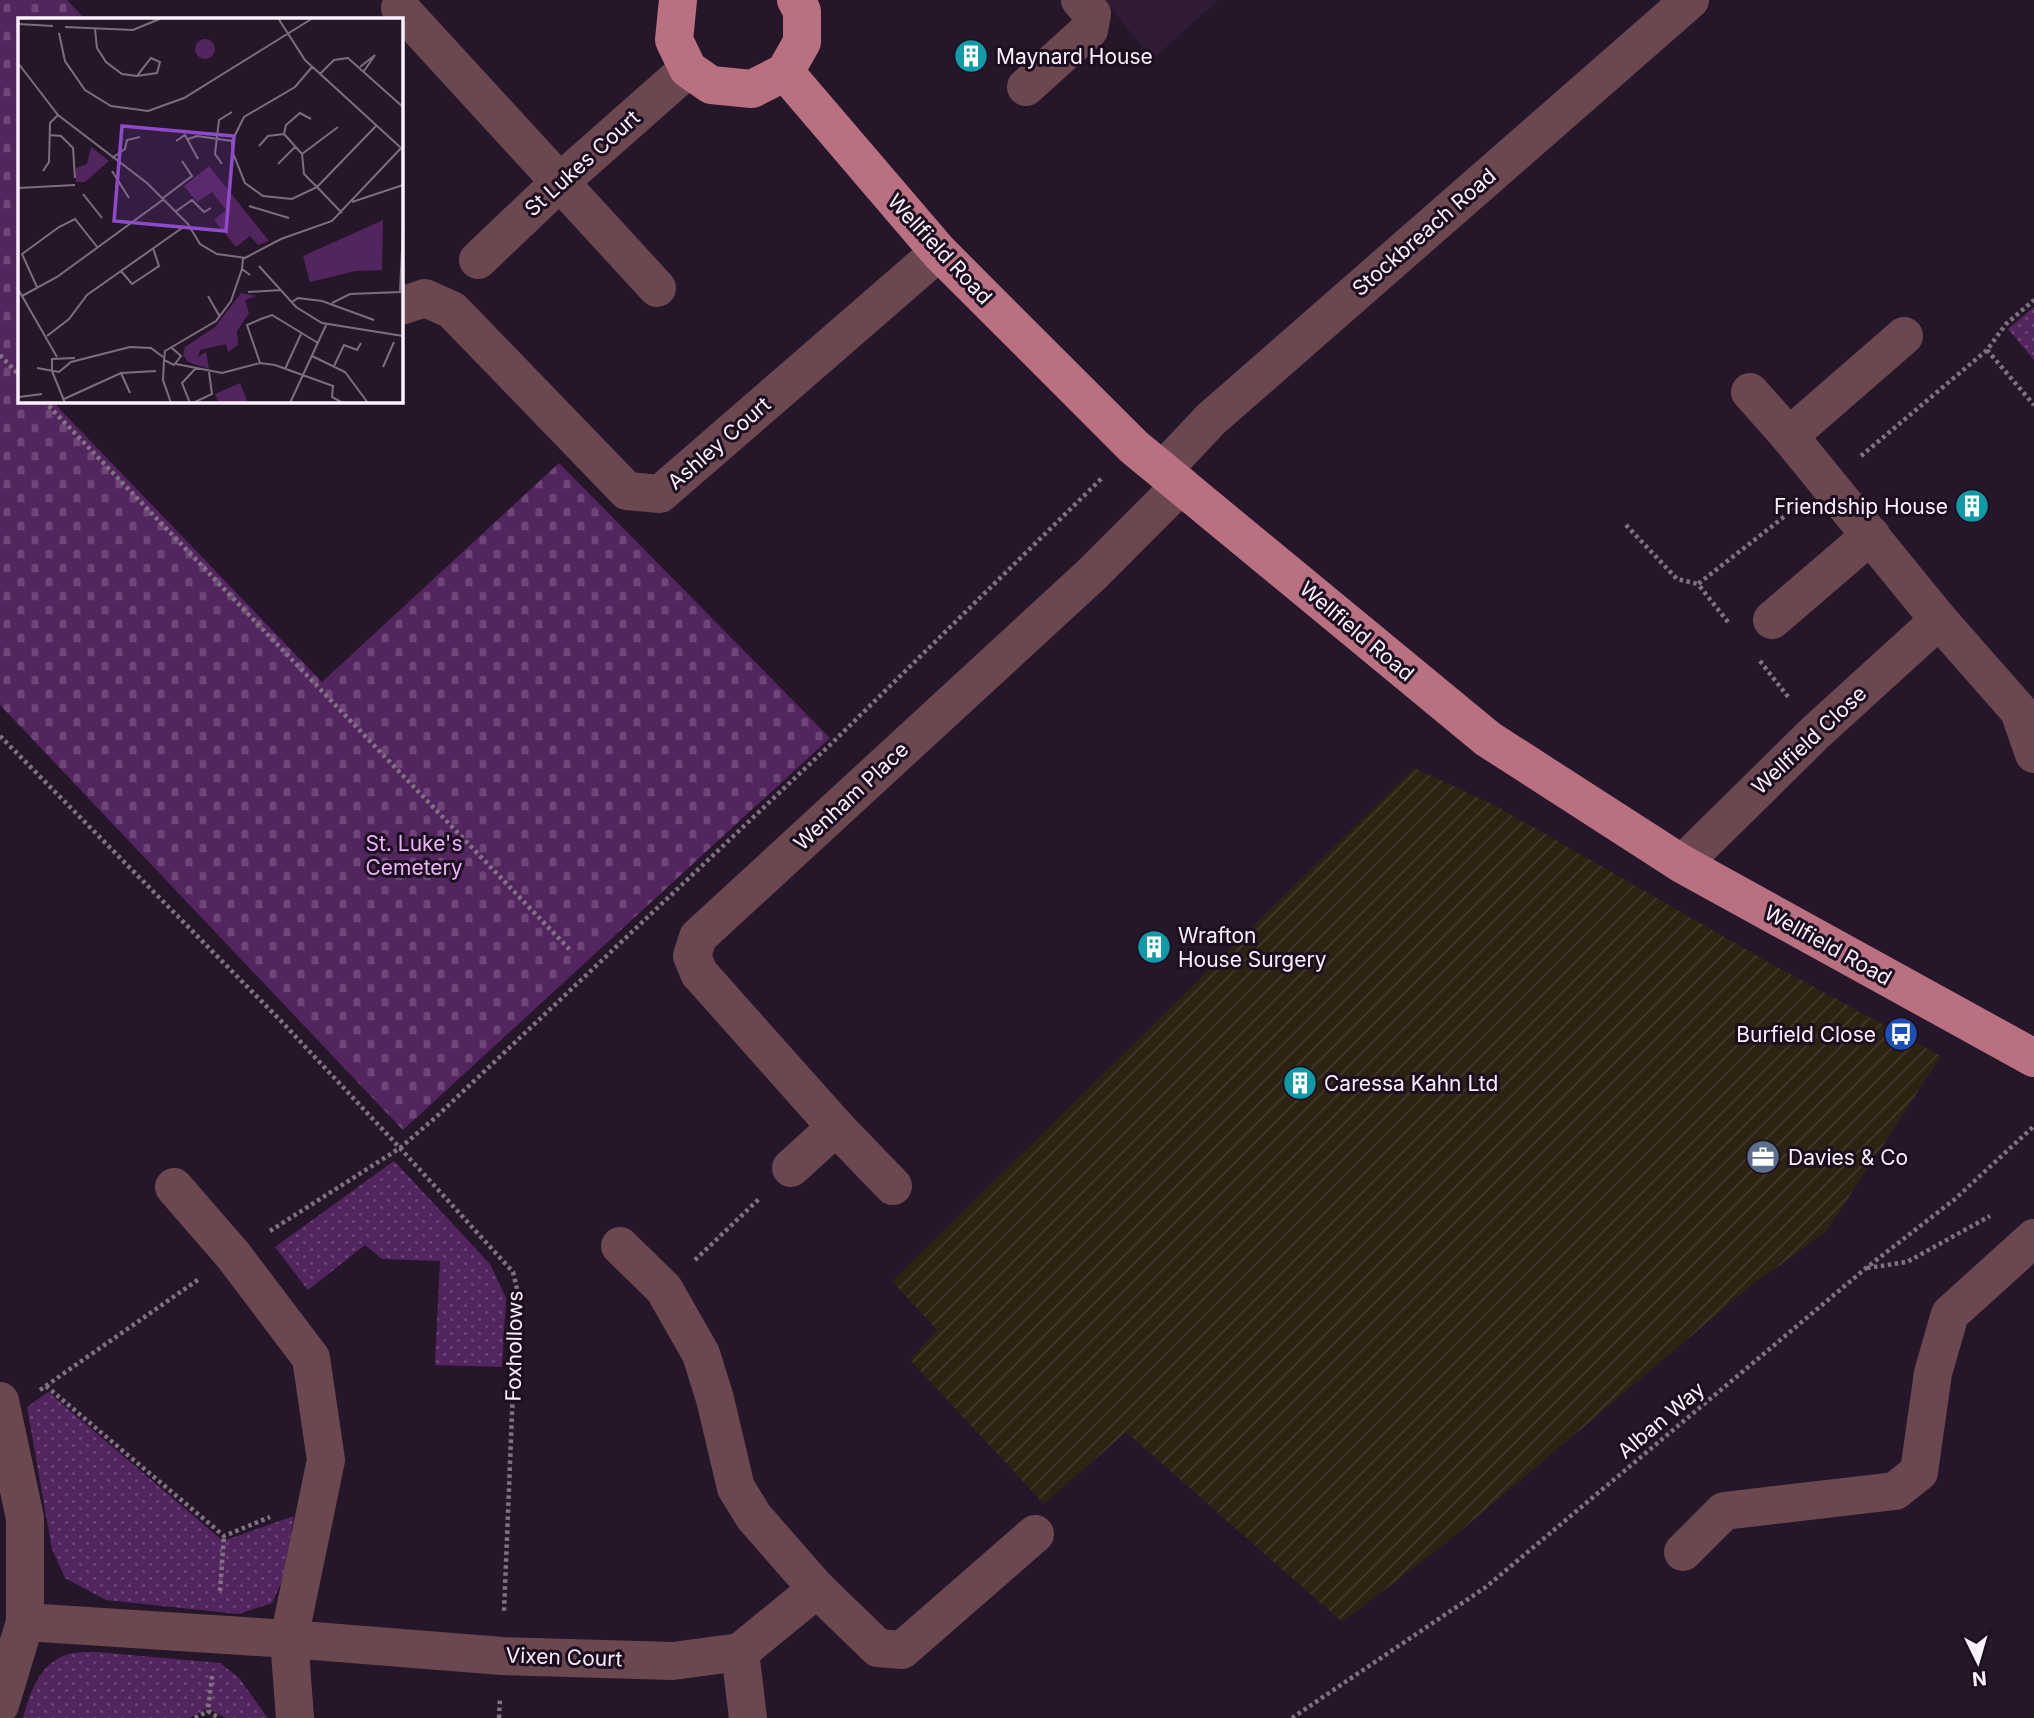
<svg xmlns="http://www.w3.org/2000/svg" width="2034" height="1718" font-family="Inter,sans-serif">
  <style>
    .built { fill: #311c36 }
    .industrial { fill: url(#industrial-furrows) }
    .green { fill: url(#green-dots) }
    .cemetery { fill: url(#cemetery-stones) }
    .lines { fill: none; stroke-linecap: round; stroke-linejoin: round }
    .path { stroke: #807284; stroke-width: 4.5; stroke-dasharray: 3.5 3.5; stroke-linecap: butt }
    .minor { stroke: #6b4850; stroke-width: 38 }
    .major { stroke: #b97182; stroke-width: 38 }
    .labels { text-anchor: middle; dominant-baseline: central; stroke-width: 6; stroke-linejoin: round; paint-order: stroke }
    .poi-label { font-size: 21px; fill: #fcf1ff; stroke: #1d0d20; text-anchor: start }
    .street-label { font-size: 21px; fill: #fcf1ff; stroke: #1d0d20 }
    .park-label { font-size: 21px; fill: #ebb3f8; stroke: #1d0d20 }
    .inset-road { fill: none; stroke: #7c6e7f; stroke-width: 2 }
    .view { fill: #8e4ac9; fill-opacity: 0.15; stroke: #8e4ac9; stroke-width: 3.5 }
    .inset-edge { fill: none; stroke: #fcf1ff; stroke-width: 3.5 }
  </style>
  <defs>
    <pattern id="industrial-furrows" width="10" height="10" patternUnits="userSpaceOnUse" patternTransform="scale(1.75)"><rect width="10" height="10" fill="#2c2313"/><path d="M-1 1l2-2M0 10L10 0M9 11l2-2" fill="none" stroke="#41392b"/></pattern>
    <pattern id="green-dots" width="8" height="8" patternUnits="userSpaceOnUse" patternTransform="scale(1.75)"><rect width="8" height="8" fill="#53255e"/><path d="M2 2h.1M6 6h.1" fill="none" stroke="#6d4576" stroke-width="1.8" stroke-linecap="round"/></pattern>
    <pattern id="cemetery-stones" width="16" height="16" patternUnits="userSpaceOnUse" patternTransform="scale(1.75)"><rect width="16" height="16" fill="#53255e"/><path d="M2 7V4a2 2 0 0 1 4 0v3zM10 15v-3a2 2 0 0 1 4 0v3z" fill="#6d4576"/></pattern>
  </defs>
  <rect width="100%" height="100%" fill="#26162a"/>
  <!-- built -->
  <path class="built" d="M1104 0H1218L1153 59Z"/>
  <!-- industrial -->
  <path class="industrial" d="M1414 768 1493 804 1770 963 1941 1056 1826 1232 1748 1288 1445 1544 1342 1622 1126 1432 1044 1504 910 1360 937 1330 892 1281Z"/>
  <!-- green -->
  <g class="green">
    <path d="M2034 307V360L2008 329Z"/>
    <path d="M394 1161 490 1264 506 1298 502 1367 435 1365 440 1261 382 1259 365 1245 308 1290 275 1247Z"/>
    <path d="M48 1392 223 1541 294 1516 283 1579 272 1603 238 1614 106 1600 65 1578 52 1549 27 1407Z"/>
    <path d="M97 1652 220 1663 239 1678 268 1718H226L208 1708 189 1718H23C30 1692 40 1662 69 1654 77 1652 88 1652 97 1652Z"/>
  </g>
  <!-- cemetery -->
  <path class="cemetery" d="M0 0H67L85 19H19V401H52L322 682 559 463 830 738 403 1130 0 705Z"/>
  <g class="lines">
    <!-- path -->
    <g class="path">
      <path d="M1987 350 2034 405"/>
      <path d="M0 355 19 375"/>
      <path d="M44 401 572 952"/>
      <path d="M1861 456 1987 350 2006 324 2034 300"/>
      <path d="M1626 525 1677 579 1698 584"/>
      <path d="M1728 622 1698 584 1794 509"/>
      <path d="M1760 661 1789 698"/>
      <path d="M0 736 282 1022 400 1148 513 1272 517 1289 504 1612"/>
      <path d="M270 1231 400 1148 436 1117 833 742 1102 478"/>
      <path d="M695 1260 760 1198"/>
      <path d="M1867 1268 1907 1262 1990 1216"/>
      <path d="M46 1386 224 1536 270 1517"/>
      <path d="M40 1390 199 1279"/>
      <path d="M220 1591 224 1536"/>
      <path d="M212 1676 208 1711 219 1718"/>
      <path d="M195 1718 208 1711"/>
      <path d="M499 1718 500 1698"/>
      <path d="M1292 1718 1486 1587 1866 1268 1955 1199 2034 1126"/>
    </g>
    <!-- minor -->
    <g class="minor">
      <path d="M400 8 657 288"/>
      <path d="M1026 87 1089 30 1092 14 1080 0"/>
      <path d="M478 260 560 182 688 69"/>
      <path d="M401 306 425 298 452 310 627 491 660 494 939 252"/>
      <path d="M1750 392 1789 436 1904 336"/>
      <path d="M1789 436 1939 620 2019 711 2034 754"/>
      <path d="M1163 470 1211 419 1690 0"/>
      <path d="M1772 620 1871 535"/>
      <path d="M1682 864 1816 732 1939 620"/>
      <path d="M791 1168 836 1127"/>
      <path d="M893 1186 836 1127 699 973 692 956 698 937 1090 576 1181 485"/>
      <path d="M174 1187 233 1255 311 1358 326 1460 289 1639 295 1718"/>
      <path d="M620 1246 664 1289 701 1354 715 1399 736 1488 754 1517 817 1589 878 1648 902 1650 1035 1534"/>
      <path d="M0 1401 25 1518V1622L0 1705"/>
      <path d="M1683 1552 1724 1511 1895 1491 1919 1472 1933 1373 1950 1314 2034 1238"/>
      <path d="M25 1622 289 1639 502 1656 673 1661 740 1652 817 1589"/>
      <path d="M740 1652 748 1718"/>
    </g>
    <!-- major -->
    <g class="major">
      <path d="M678 0 674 40 688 69 711 85 752 89 785 72 802 42V11L796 0"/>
      <path d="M785 72 939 252 1134 447 1488 739 1682 864 2034 1058"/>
    </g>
  </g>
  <!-- icons -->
  <defs>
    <g id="building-disc" transform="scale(1.75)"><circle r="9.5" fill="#0f9aa8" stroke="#1d0d20"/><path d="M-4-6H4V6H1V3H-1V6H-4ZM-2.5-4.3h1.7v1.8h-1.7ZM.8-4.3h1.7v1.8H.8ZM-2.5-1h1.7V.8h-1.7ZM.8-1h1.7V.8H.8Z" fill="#fff"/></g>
    <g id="bus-disc" transform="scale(1.75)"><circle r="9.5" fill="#1a4fb4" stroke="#1d0d20"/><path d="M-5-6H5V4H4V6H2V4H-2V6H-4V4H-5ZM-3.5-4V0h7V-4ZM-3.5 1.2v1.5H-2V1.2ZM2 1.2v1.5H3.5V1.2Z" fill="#fff"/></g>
    <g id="office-disc" transform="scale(1.75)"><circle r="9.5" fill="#5c6f8a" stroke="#1d0d20"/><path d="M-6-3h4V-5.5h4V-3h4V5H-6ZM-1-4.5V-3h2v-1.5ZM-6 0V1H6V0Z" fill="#fff"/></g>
  </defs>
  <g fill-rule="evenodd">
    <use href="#building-disc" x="971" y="56"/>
    <use href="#building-disc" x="1972" y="506"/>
    <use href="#building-disc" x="1154" y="947"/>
    <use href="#bus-disc" x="1901" y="1034"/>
    <use href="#building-disc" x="1300" y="1083"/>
    <use href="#office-disc" x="1763" y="1157"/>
  </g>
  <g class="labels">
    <!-- poi labels -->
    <g class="poi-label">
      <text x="996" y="56">Maynard House</text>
      <text x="1948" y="506" text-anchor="end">Friendship House</text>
      <text x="1178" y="935">Wrafton<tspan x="1178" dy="24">House Surgery</tspan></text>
      <text x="1876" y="1034" text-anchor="end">Burfield Close</text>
      <text x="1324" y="1083">Caressa Kahn Ltd</text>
      <text x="1788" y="1157">Davies &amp; Co</text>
    </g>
    <!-- street labels -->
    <g class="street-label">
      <text transform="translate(582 163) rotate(-42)">St Lukes Court</text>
      <text transform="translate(1424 232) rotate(-41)">Stockbreach Road</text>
      <text transform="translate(940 249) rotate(47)">Wellfield Road</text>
      <text transform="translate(719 443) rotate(-41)">Ashley Court</text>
      <text transform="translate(1357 631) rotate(40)">Wellfield Road</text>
      <text transform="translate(1809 740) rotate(-43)">Wellfield Close</text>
      <text transform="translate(851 796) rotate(-43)">Wenham Place</text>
      <text transform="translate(1828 945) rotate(29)">Wellfield Road</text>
      <text transform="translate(514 1346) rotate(-89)">Foxhollows</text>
      <text transform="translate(1661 1420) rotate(-40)">Alban Way</text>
      <text transform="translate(564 1657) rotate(2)">Vixen Court</text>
    </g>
    <!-- park labels -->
    <g class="park-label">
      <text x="414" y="843">St. Luke's<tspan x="414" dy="24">Cemetery</tspan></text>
    </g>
  </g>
  <!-- overview -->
  <g transform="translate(18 18)">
    <rect width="385" height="385" fill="#26162a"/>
    <path d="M73 129 91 143 67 164H58V150L69 146ZM365 202 364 252 337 253 292 264 285 238ZM223 275 238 278 227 282 231 295 219 313 220 327 210 334 208 326 182 332 180 339 188 334 191 351 170 344 165 337 167 329 197 309ZM222 365 230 385H201L197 376Z" fill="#53255e"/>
    <path d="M191 148 251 223 240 227 232 218 218 229 196 202 208 192 194 174 179 184 166 168Z" fill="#53255e"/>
    <path d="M177 31a10 10 0 1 1 20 0a10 10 0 1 1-20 0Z" fill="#53255e"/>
    <path class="inset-road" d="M260 0 287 42 382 129M0 6 35 8M47 9 115 12 144 0M77 11 79 30 88 44 104 56 119 58M41 15 47 43 67 72 93 88 130 93 166 80 295 0M133 40 142 44 139 55 119 58ZM0 45 40 97 129 165 170 206 182 226 199 236 228 240M294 49 277 69 226 99 214 123 215 135 227 165 245 178 274 181 299 169 324 195M342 49 357 37 346 53M302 56 316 42 330 40 385 89M293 101 282 95 268 107 266 116 284 136 286 156 299 169 358 108M32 117 43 118 55 130 57 160M170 121 179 118 214 123M158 123 167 117 180 141M241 128 250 118 266 116M284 136 320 109M94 140 107 131 109 122 122 119M204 146 197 136 201 102 214 94M260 146 277 129M25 153 31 144 32 105 40 97M94 153 111 180M0 170 57 167M65 176 84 200M145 180 174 158 164 143M334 184 385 167M231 188 271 200M157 194 174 182 186 194 193 190M241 248 278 289 304 305 385 318M103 253 114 266 141 248 135 230M232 257 224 251 225 241 263 221 314 203 385 128M19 269 4 236 41 209 57 201 80 230M0 271 39 339M230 274 263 272M4 278 39 259 146 181M190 278 202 299M274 284 280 280 304 283 356 302M314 285 332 276 382 274 385 211M29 318 51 301 69 277 164 210M154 330 163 338 156 347 146 342 147 333 198 303 213 283 224 251M294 338 327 354 350 385M146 342 145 362 153 385M242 345 229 307 243 301 254 297 300 325M158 346 204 355 242 345 257 347 315 368 314 379 325 385M316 348 326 327 339 332 343 325M365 349 376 324M19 350 41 354 53 344 112 329 133 330 145 339M267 351 283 316M34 353 47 385M34 353V341L57 340M103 355 112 375M1 379 24 376M46 381 103 355 138 353M172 385 164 365 178 350M175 385 194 376 191 354M272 385 309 305"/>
    <path class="view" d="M104 108 216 118 208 213 96 203Z"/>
    <rect width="385" height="385" class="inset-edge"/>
  </g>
  <!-- north arrow -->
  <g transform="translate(1978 1662) rotate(175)" stroke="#1d0d20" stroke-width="5" paint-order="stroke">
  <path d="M0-5L12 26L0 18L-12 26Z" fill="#fcf1ff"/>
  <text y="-10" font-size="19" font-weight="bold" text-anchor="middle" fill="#fcf1ff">N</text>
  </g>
</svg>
